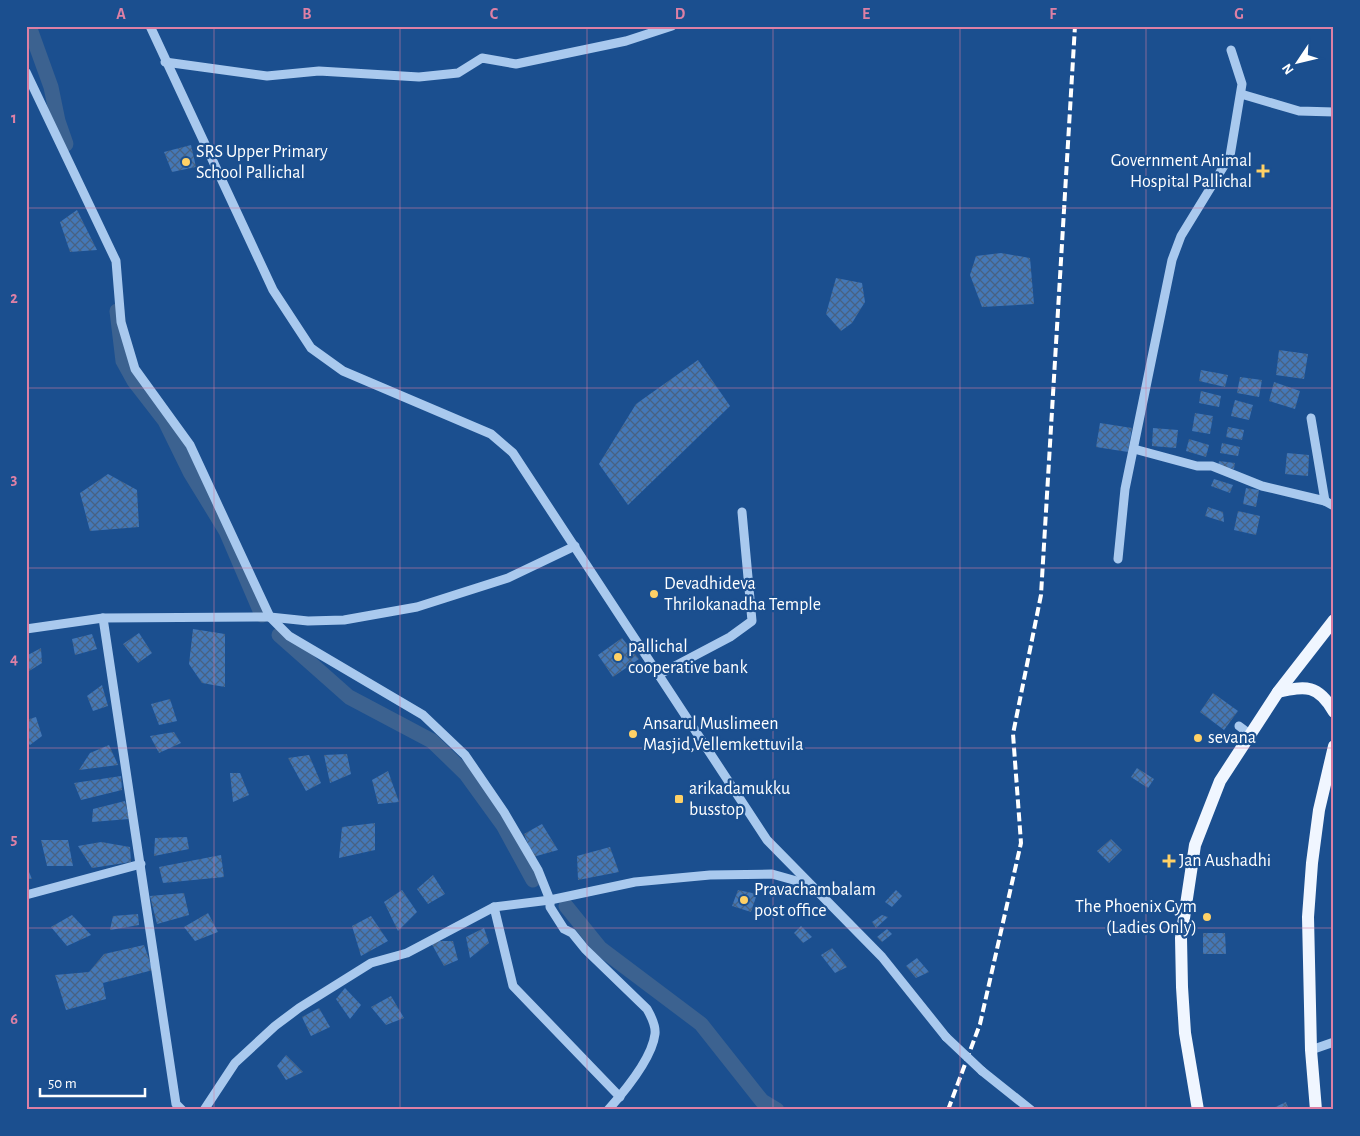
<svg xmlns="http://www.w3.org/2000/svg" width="1360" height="1136" font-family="'Alegreya Sans',sans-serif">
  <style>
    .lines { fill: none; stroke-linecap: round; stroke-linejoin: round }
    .canal { stroke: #3c6290; stroke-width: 15 }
    .building { fill: url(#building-cross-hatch) }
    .minor { stroke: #a9c9ee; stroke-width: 9 }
    .major { stroke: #f0f6ff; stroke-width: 12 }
    .rail { stroke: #fff; stroke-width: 4; stroke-dasharray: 9 4; stroke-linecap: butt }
    .minor-bridge { stroke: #a9c9ee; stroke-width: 9 }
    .grid { fill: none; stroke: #dd80a5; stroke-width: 1; stroke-opacity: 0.55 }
    .poi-dot { fill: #ffd166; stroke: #1b4f8f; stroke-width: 2 }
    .labels { text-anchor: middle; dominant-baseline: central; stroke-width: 4.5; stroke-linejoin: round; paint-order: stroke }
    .poi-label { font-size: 18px; fill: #fff; stroke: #1b4f8f; text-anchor: start }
    .neatline { fill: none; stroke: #dd80a5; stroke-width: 2 }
    .grid-label { font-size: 16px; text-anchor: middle; font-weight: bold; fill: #dd80a5 }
  </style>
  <defs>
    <pattern id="building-cross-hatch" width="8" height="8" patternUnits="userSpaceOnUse" patternTransform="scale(1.25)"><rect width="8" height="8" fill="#4478b7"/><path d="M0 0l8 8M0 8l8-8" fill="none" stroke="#486282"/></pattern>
  </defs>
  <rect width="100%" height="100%" fill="#1b4f8f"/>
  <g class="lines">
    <!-- canal -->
    <g class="canal">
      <path d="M29 26 51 87 58 121 66 144"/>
      <path d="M117 311 123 361 134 381 165 421 190 472 226 531 262 615"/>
      <path d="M279 635 349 697 432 741 466 774 503 825 533 880"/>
      <path d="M566 906 600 948 701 1024 762 1101 777 1110"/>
    </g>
  </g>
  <!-- building -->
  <g class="building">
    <path d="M191 145 196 167 172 172 164 152Z"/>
    <path d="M77 210 97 250 70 252 60 222Z"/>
    <path d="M1001 253 1030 258 1034 304 982 307 970 275 976 256Z"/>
    <path d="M836 278 862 283 865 302 852 323 841 331 826 314Z"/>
    <path d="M1279 350 1308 354 1304 379 1276 375Z"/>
    <path d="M698 360 730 406 628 505 599 464 636 404Z"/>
    <path d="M1201 370 1228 375 1225 387 1199 381Z"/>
    <path d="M1240 377 1262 380 1259 397 1237 393Z"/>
    <path d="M1274 382 1300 391 1295 409 1269 401Z"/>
    <path d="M1201 391 1221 396 1219 407 1199 403Z"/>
    <path d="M1235 400 1253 405 1249 420 1231 416Z"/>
    <path d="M1195 413 1213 416 1210 434 1192 431Z"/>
    <path d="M1100 423 1132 428 1128 452 1096 447Z"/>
    <path d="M1228 427 1244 430 1242 440 1226 437Z"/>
    <path d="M1153 428 1178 430 1176 448 1152 446Z"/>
    <path d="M1189 439 1209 445 1206 457 1186 451Z"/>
    <path d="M1222 443 1240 447 1238 456 1220 453Z"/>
    <path d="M1287 453 1309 455 1308 476 1285 474Z"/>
    <path d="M1219 461 1235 463 1234 469 1218 467Z"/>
    <path d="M108 474 137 490 139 527 90 531 80 493Z"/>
    <path d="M1214 479 1233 485 1230 493 1211 486Z"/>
    <path d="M1246 488 1259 490 1256 507 1243 504Z"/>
    <path d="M1208 507 1223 512 1224 522 1205 516Z"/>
    <path d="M1238 511 1260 516 1256 535 1234 530Z"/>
    <path d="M193 629 225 634V687L202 683 189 664Z"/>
    <path d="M139 633 152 653 138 663 123 644Z"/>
    <path d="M92 634 97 649 75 655 72 639Z"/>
    <path d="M622 638 639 659 613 677 598 655Z"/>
    <path d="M41 648 42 663 26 673V656Z"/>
    <path d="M102 685 108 706 93 711 87 696Z"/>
    <path d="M1213 693 1238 711 1224 730 1200 712Z"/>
    <path d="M170 699 177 721 159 725 151 704Z"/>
    <path d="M36 717 42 736 30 745 26 741V720Z"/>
    <path d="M174 732 181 743 159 753 150 736Z"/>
    <path d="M109 745 118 765 79 770 90 753Z"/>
    <path d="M347 754 351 774 330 783 324 755Z"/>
    <path d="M309 755 321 783 306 791 288 758Z"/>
    <path d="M1137 768 1154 779 1148 788 1131 777Z"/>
    <path d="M388 771 399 802 378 804 372 780Z"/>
    <path d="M230 773H240L249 795 233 802Z"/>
    <path d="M121 776 122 790 81 800 74 783Z"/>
    <path d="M125 801 129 819 92 822 93 809Z"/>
    <path d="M375 823V850L339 858 342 827Z"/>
    <path d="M542 824 558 850 533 857 524 834Z"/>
    <path d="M187 837 189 849 154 856 155 838Z"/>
    <path d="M1111 839 1122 850 1109 863 1097 851Z"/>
    <path d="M41 840H68L73 866H47Z"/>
    <path d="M101 842 130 847 131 862 92 868 78 846Z"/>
    <path d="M610 847 619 872 578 880 577 856Z"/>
    <path d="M221 855 224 877 163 883 159 867Z"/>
    <path d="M26 865 32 879H26Z"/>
    <path d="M433 875 445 894 428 904 417 889Z"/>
    <path d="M402 890 417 912 398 931 384 902Z"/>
    <path d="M738 890 757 894 751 912 732 906Z"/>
    <path d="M896 890 902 896 892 907 885 902Z"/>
    <path d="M184 893 189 915 157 924 150 896Z"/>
    <path d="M208 913 218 932 195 941 184 927Z"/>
    <path d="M138 914 139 925 110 930 113 916Z"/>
    <path d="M72 915 91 935 67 946 51 927Z"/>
    <path d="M882 915 888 917 876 928 872 922Z"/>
    <path d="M371 916 388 941 361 956 352 926Z"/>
    <path d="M801 926 812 937 803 943 794 933Z"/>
    <path d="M484 928 489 943 470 958 466 937Z"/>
    <path d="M887 929 892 934 882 942 877 937Z"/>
    <path d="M1203 933H1225L1226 954H1203Z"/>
    <path d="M430 941H453L458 960 444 966Z"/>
    <path d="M144 945 153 970 103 983 106 999 66 1010 55 975 89 972 104 954Z"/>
    <path d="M832 948 847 967 835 973 821 955Z"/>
    <path d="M917 958 929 972 916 978 906 966Z"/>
    <path d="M345 988 361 1005 350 1019 336 999Z"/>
    <path d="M391 996 404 1018 386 1025 371 1007Z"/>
    <path d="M319 1008 330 1027 311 1036 302 1017Z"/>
    <path d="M286 1055 303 1072 286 1080 277 1066Z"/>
    <path d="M1286 1102 1289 1110H1269Z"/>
  </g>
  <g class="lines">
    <!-- minor -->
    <g class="minor">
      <path d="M150 26 273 290 311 348 343 371 491 434 513 453 767 840 882 957 946 1037"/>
      <path d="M165 62 267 76 319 71 419 77 458 73 482 58 516 64 626 41 672 26"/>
      <path d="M26 72 116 261 121 322 135 369 190 445 270 617 289 636 423 715 465 755 504 812 538 870 550 900V907L564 929 572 933 585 949 647 1009C651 1016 656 1026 655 1034 652 1059 624 1092 608 1110"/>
      <path d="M1241 94 1299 111 1334 112"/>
      <path d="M1311 418 1325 501"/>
      <path d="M1134 449 1197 466H1212L1262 486 1325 501 1334 506"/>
      <path d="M1118 559 1125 489 1172 260 1181 236 1230 156 1242 84 1231 50"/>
      <path d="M103 618 176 1104 182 1110"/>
      <path d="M26 629 103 618 270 617 308 621 344 620 417 607 508 578 575 546"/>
      <path d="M658 675 730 637 752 621 742 512"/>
      <path d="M1239 726 1251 735"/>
      <path d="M26 895 141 864"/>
      <path d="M494 907 513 986 620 1097"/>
      <path d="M1311 1050 1334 1042"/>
      <path d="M982 1071 1031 1110"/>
      <path d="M204 1110 235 1063 275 1026 299 1008 371 963 407 953 494 907 550 900 635 882 710 875 772 874 811 885"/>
    </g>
    <!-- major -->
    <g class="major">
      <path d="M1278 692C1306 686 1318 684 1334 712"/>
      <path d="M1198 1110 1185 1033 1182 987 1181 938 1195 845 1220 781 1278 692 1334 620"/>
      <path d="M1316 1110 1311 1050 1308 917 1312 863 1319 810 1334 746"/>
    </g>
    <!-- rail -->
    <path class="rail" d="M948 1110 980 1024 1021 843 1013 734 1041 595 1075 26"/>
    <!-- minor-bridge -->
    <path class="minor-bridge" d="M946 1037 982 1071"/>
  </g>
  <!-- grid -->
  <path class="grid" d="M214 26V1110M400 26V1110M587 26V1110M773 26V1110M960 26V1110M1146 26V1110M26 208H1334M26 388H1334M26 568H1334M26 748H1334M26 928H1334"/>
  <!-- markers -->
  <g class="poi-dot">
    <circle cx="186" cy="162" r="5"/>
    <path d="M1260.5 163.5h5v5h5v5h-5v5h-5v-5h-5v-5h5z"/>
    <circle cx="654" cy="594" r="5"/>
    <circle cx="618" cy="657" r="5"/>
    <circle cx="633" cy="734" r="5"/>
    <circle cx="1198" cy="738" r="5"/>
    <rect x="674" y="794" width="10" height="10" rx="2.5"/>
    <path d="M1166.5 853.5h5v5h5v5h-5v5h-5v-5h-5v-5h5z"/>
    <circle cx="744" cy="900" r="5"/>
    <circle cx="1207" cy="917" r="5"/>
  </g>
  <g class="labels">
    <!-- poi labels -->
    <g class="poi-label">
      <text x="196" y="152">SRS Upper Primary<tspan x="196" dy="21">School Pallichal</tspan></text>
      <text x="1252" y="161" text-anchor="end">Government Animal<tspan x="1252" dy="21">Hospital Pallichal</tspan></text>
      <text x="664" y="584">Devadhideva<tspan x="664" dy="21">Thrilokanadha Temple</tspan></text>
      <text x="628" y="647">pallichal<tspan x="628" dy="21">cooperative bank</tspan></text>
      <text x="643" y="724">Ansarul Muslimeen<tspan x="643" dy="21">Masjid,Vellemkettuvila</tspan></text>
      <text x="1208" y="738">sevana</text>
      <text x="689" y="789">arikadamukku<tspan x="689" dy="21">busstop</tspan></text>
      <text x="1179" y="861">Jan Aushadhi</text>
      <text x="754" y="890">Pravachambalam<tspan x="754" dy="21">post office</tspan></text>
      <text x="1197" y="907" text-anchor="end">The Phoenix Gym<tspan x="1197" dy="21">(Ladies Only)</tspan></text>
    </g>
  </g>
  <!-- border -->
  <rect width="1360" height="1136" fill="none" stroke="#1b4f8f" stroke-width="55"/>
  <!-- north arrow -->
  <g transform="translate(1298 62) rotate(235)" stroke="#1b4f8f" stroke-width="4" paint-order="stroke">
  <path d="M0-4L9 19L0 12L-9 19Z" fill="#ffffff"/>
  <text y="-8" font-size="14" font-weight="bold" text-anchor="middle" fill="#ffffff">N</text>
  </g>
  <!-- scale -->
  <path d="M40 1088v8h105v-8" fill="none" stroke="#ffffff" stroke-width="2.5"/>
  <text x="48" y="1088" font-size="15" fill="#ffffff" stroke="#1b4f8f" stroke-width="4" paint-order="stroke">50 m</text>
  <rect x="28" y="28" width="1304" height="1080" class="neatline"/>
  <g class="grid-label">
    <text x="121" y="19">A</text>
    <text x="307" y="19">B</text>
    <text x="494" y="19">C</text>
    <text x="680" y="19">D</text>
    <text x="866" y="19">E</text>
    <text x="1053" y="19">F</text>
    <text x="1239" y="19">G</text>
    <text x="14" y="123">1</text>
    <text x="14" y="303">2</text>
    <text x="14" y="484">3</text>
    <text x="14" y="664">4</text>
    <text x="14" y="844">5</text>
    <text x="14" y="1024">6</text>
  </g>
</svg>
